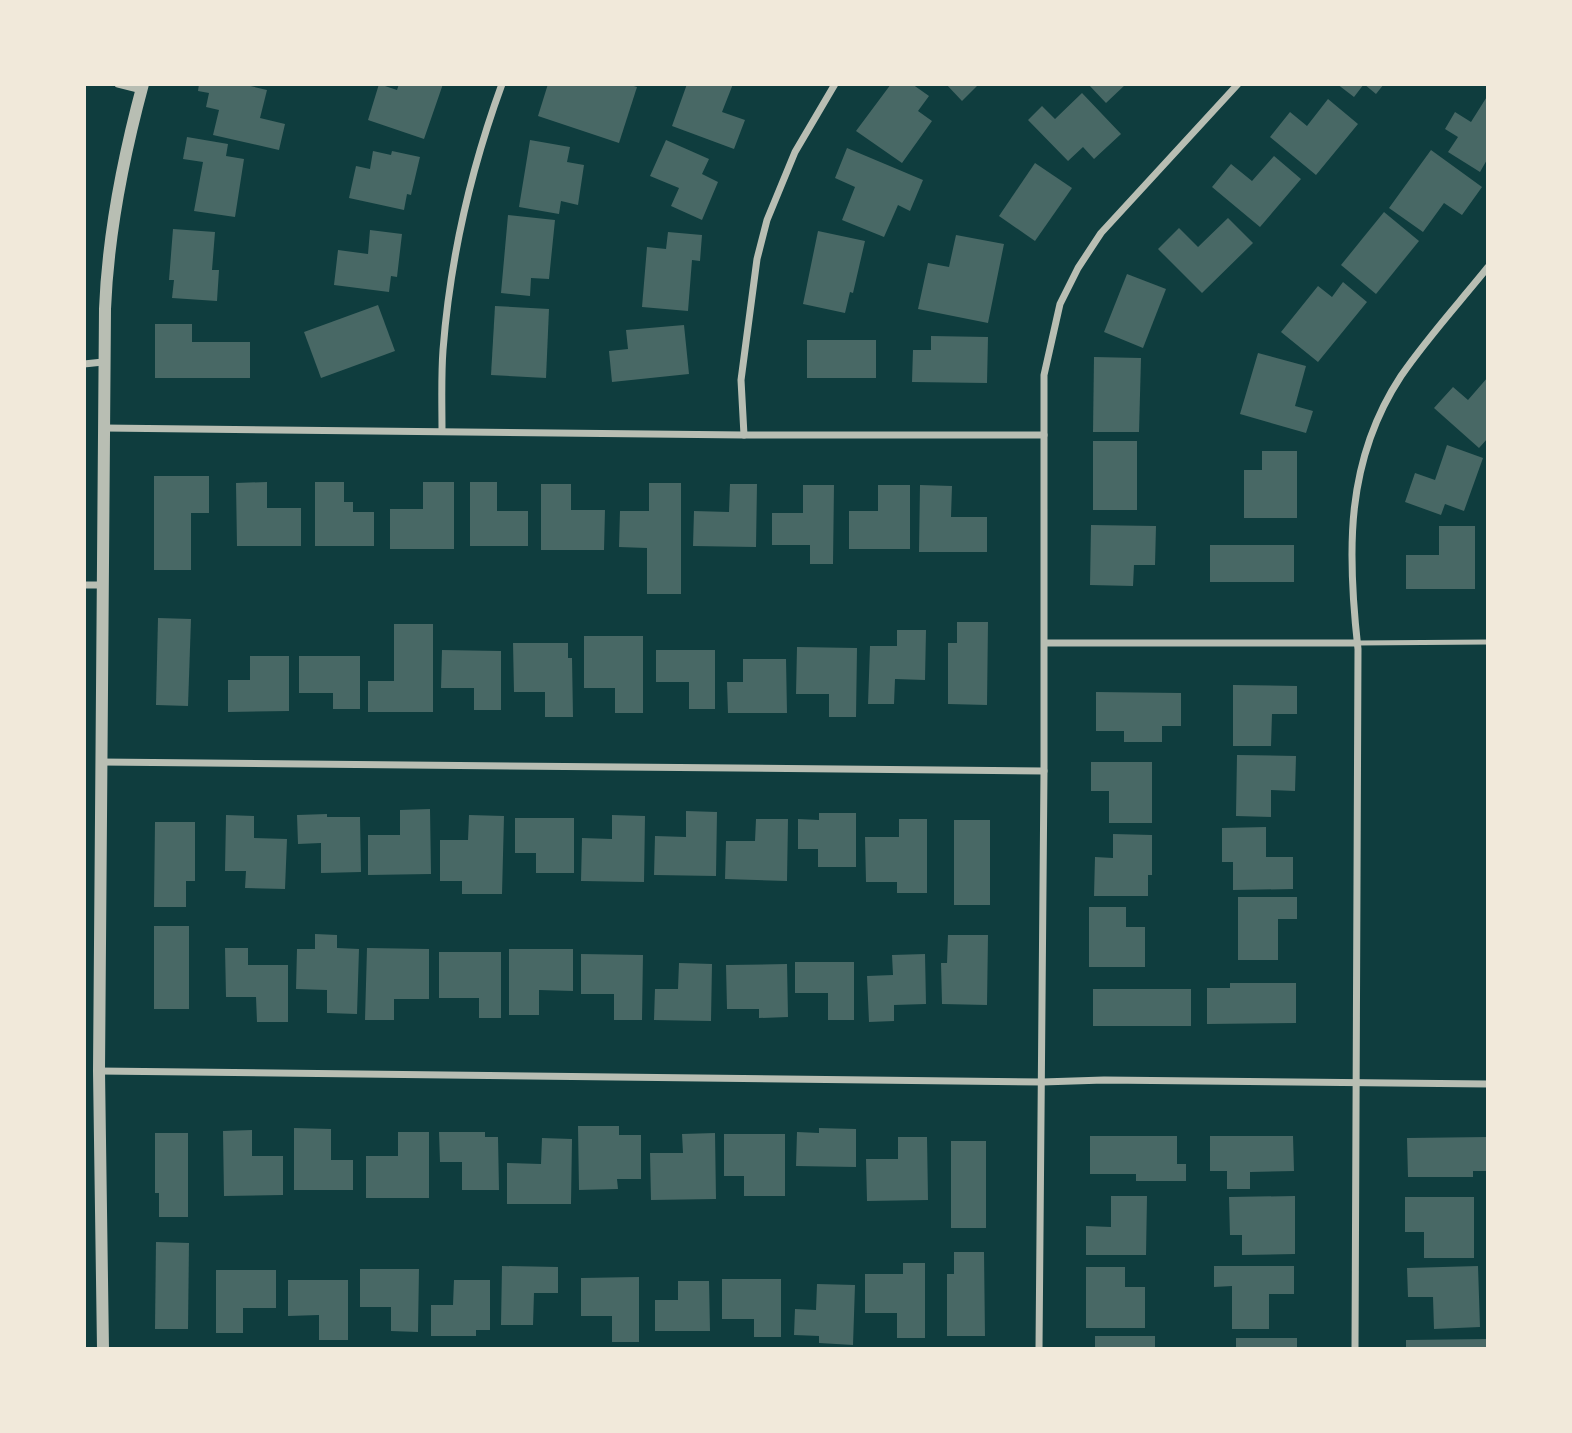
<svg xmlns="http://www.w3.org/2000/svg" width="1572" height="1433" font-family="'PT Sans',sans-serif">
  <style>
    .building { fill: #486865 }
    .lines { fill: none; stroke-linecap: round; stroke-linejoin: round }
    .service { stroke: #b8beb3; stroke-width: 5 }
    .minor { stroke: #b8beb3; stroke-width: 7 }
    .tertiary { stroke: #b8beb3; stroke-width: 12 }
  </style>
  <rect width="100%" height="100%" fill="#0f3d3e"/>
  <!-- building -->
  <g class="building">
    <path d="M199 84H242L267 90 260 118 285 124 279 150 213 135 219 110 206 107 209 93 198 91Z"/>
    <path d="M379 84 397 90 399 84H443L424 139 368 120Z"/>
    <path d="M548 84H627L637 87 619 143 538 116Z"/>
    <path d="M687 84H733L722 112 745 120 734 149 672 126Z"/>
    <path d="M891 84H912L929 96 918 111 932 121 902 163 856 131Z"/>
    <path d="M946 84H979L962 101Z"/>
    <path d="M1088 84H1126L1106 103Z"/>
    <path d="M1337 84H1384L1376 94 1364 84 1354 97Z"/>
    <path d="M1082 93 1121 134 1094 159 1083 147 1068 161 1028 120 1042 106 1055 119Z"/>
    <path d="M1488 95V158L1480 172 1448 152 1458 137 1445 129 1455 112 1471 122Z"/>
    <path d="M1328 99 1358 124 1316 175 1270 137 1290 112 1307 126Z"/>
    <path d="M187 137 228 144 226 156 244 159 235 217 194 211 203 162 183 159Z"/>
    <path d="M530 140 570 147 567 162 584 165 578 205 561 201 559 214 519 207Z"/>
    <path d="M666 140 709 159 702 174 718 182 702 220 671 206 679 188 650 176Z"/>
    <path d="M847 148 923 180 910 211 898 205 884 237 842 220 855 187 835 178Z"/>
    <path d="M1431 150 1482 187 1462 215 1444 203 1423 232 1389 208Z"/>
    <path d="M373 151 391 155 392 151 420 157 411 195 407 194 404 210 349 198 356 166 370 169Z"/>
    <path d="M1274 156 1301 179 1260 227 1212 187 1231 164 1252 181Z"/>
    <path d="M1035 163 1072 188 1035 241 999 216Z"/>
    <path d="M1384 212 1419 241 1376 294 1341 265Z"/>
    <path d="M508 215 555 220 549 279 531 278 530 296 501 293Z"/>
    <path d="M1228 218 1253 243 1202 293 1158 249 1179 228 1198 247Z"/>
    <path d="M173 229 215 232 212 270H219L217 301 172 298 174 280H169Z"/>
    <path d="M370 230 402 234 397 277 391 276 389 292 334 285 338 250 368 254Z"/>
    <path d="M818 231 865 241 853 293 850 292 845 313 803 304Z"/>
    <path d="M668 232 702 235 700 261 692 260 688 311 642 307 647 247 666 249Z"/>
    <path d="M956 235 1004 244 988 323 918 309 928 263 949 267Z"/>
    <path d="M1127 274 1166 289 1143 348 1104 332Z"/>
    <path d="M1343 282 1367 302 1318 362 1281 332 1318 286 1332 297Z"/>
    <path d="M378 305 395 351 321 378 304 332Z"/>
    <path d="M495 306 549 309 546 378 491 375Z"/>
    <path d="M155 324H192V342H250V378H155Z"/>
    <path d="M684 325 689 374 612 382 609 351 628 349 626 330Z"/>
    <path d="M931 336 988 337 987 383 912 382 913 350H931Z"/>
    <rect x="807" y="340" width="69" height="38"/>
    <path d="M1258 353 1306 366 1295 406 1313 411 1306 433 1240 414Z"/>
    <path d="M1094 357 1141 358 1139 432H1093Z"/>
    <path d="M1488 377V438L1479 448 1434 408 1453 387 1468 400Z"/>
    <rect x="1093" y="441" width="44" height="69"/>
    <path d="M1447 445 1483 458 1464 511 1445 504 1441 515 1405 502 1415 473 1435 480Z"/>
    <path d="M1262 451H1297V518H1244V470H1262Z"/>
    <path d="M154 476H209V513H191V570H154Z"/>
    <path d="M267 482V508H301V546H237L236 483Z"/>
    <path d="M315 482H344V502H353V512H374V546H315Z"/>
    <path d="M423 482H454V549H390V509H423Z"/>
    <path d="M470 482H497V511H528V546H470Z"/>
    <path d="M649 483H681V594H647V548L619 547 620 511H649Z"/>
    <path d="M541 484H571V510H605L604 550H541Z"/>
    <path d="M730 484H757L756 547 693 546 694 511 729 512Z"/>
    <path d="M803 485H834L833 564H810V545H772V513H803Z"/>
    <path d="M878 485H910V549H849V511H878Z"/>
    <path d="M920 485 952 486 951 517H987V552H919Z"/>
    <path d="M1091 525 1156 526 1155 565H1134L1133 586 1090 585Z"/>
    <path d="M1439 526H1475V589H1406V555H1439Z"/>
    <rect x="1210" y="545" width="84" height="37"/>
    <path d="M158 618 191 619 188 706 156 705Z"/>
    <path d="M957 622H988L987 705 948 704V643H957Z"/>
    <path d="M394 624H433V712H368V681H394Z"/>
    <path d="M897 630H926L925 680 895 679 894 704H868L870 646H897Z"/>
    <path d="M584 636H643V713H615V688H584Z"/>
    <path d="M513 643H568V658H572L573 717H545V692H514Z"/>
    <path d="M797 647 857 648 856 717H829V694H796Z"/>
    <path d="M442 650 501 651V710H474V688H441Z"/>
    <path d="M656 650H715V709H689V682H656Z"/>
    <path d="M250 656H289V711L228 712V680H250Z"/>
    <path d="M299 656H360V709H333V693H299Z"/>
    <path d="M743 659H786L787 713H728L727 682H743Z"/>
    <path d="M1233 685 1297 686V714H1272L1271 746H1233Z"/>
    <path d="M1096 692 1181 693V726H1162V742H1124V731H1096Z"/>
    <path d="M1237 755 1296 756 1295 791 1271 790V817L1236 816Z"/>
    <path d="M1091 762H1152V823H1109V791H1091Z"/>
    <path d="M430 809 431 874 368 875V835H400V810Z"/>
    <path d="M686 811 717 812 716 876 654 875 655 836 686 837Z"/>
    <path d="M819 813H856V867H818V849H798V819L819 820Z"/>
    <path d="M327 814V817H360L361 872 321 873V843L298 844 297 815Z"/>
    <path d="M226 815 254 816V838L287 839 285 889 245 888 246 871H225Z"/>
    <path d="M469 815 504 816 502 894H462V881H440V840H468Z"/>
    <path d="M612 815 645 816 644 882 581 881 582 838 612 839Z"/>
    <path d="M515 818H574V873H536V853H515Z"/>
    <path d="M756 819H788L787 881 725 879 726 841H755Z"/>
    <path d="M899 819H927V893H897V882H866L865 837H899Z"/>
    <rect x="954" y="820" width="36" height="85"/>
    <path d="M155 822H195V881H186V907H154Z"/>
    <path d="M1266 827V857H1293V889L1233 890V862H1222V828Z"/>
    <path d="M1113 834 1152 835V875H1148V896H1094L1095 857 1113 858Z"/>
    <path d="M1238 897H1297V919H1278V960H1238Z"/>
    <path d="M1089 907H1126V927H1145V967H1089Z"/>
    <rect x="154" y="926" width="35" height="83"/>
    <path d="M315 934 337 935V948L359 949 357 1014 327 1013V990L296 989 297 949H315Z"/>
    <path d="M948 935H988L987 1005 942 1004 941 963H947Z"/>
    <path d="M225 948H248V965H288V1022H257L256 997H226Z"/>
    <path d="M367 948 429 949V999H394V1020H365Z"/>
    <path d="M509 949H573V991L539 990V1015H509Z"/>
    <path d="M439 952H501V1018H479V998H439Z"/>
    <path d="M581 954 643 955 642 1020H614V994H581Z"/>
    <path d="M925 954 926 1004 894 1005V1021L869 1022 867 976 893 975 892 955Z"/>
    <path d="M795 962H854V1020H828V993H795Z"/>
    <path d="M679 963 712 964 711 1021 654 1020 655 989H678Z"/>
    <path d="M787 964 788 1017 759 1018V1009H727L726 965Z"/>
    <path d="M1230 983H1296V1023L1207 1024V988H1230Z"/>
    <rect x="1093" y="989" width="98" height="37"/>
    <path d="M578 1126H619V1135H641V1179H617L618 1189 579 1190Z"/>
    <path d="M294 1128 331 1129V1160H353V1190H294Z"/>
    <path d="M819 1128 856 1129V1167L796 1166 797 1132 819 1133Z"/>
    <path d="M252 1130V1156H283V1195L224 1196 223 1131Z"/>
    <path d="M398 1132H429V1198H366V1156H398Z"/>
    <path d="M439 1132H485V1137H498L499 1190H462V1162H440Z"/>
    <path d="M155 1133H188V1217H159V1193H155Z"/>
    <path d="M715 1133 716 1199 651 1200 650 1153H683L682 1134Z"/>
    <path d="M724 1134H785V1196H744V1176H724Z"/>
    <path d="M1090 1136H1177V1164H1186V1181H1136V1174H1090Z"/>
    <path d="M1210 1136H1293L1294 1171 1250 1172V1189H1227V1171H1210Z"/>
    <path d="M898 1137H927L928 1200 867 1201 866 1159H898Z"/>
    <path d="M1488 1137V1171H1473V1177H1408L1407 1138Z"/>
    <path d="M542 1138 572 1139 571 1204H507V1163L541 1164Z"/>
    <rect x="951" y="1141" width="35" height="87"/>
    <path d="M1111 1196H1147L1146 1255H1086V1226L1111 1227Z"/>
    <path d="M1295 1196V1254L1242 1255V1235H1230L1229 1197Z"/>
    <path d="M1405 1197H1474V1258H1424V1232H1405Z"/>
    <path d="M156 1242 189 1243 188 1329H155Z"/>
    <path d="M954 1252H984L985 1336H947V1274H954Z"/>
    <path d="M903 1263H925V1338H897V1313H865V1274H903Z"/>
    <path d="M502 1266 558 1267V1293H534L533 1325H501Z"/>
    <path d="M1214 1266H1294V1294H1269V1329H1232V1286L1214 1287Z"/>
    <path d="M1478 1266 1480 1327 1434 1329 1433 1297H1408L1407 1268Z"/>
    <path d="M1086 1267H1125V1287H1145V1328H1086Z"/>
    <path d="M360 1269H419L418 1332 391 1331V1307H360Z"/>
    <path d="M216 1270H276V1308H243V1333H216Z"/>
    <path d="M639 1277V1342H612V1316H581V1278Z"/>
    <path d="M722 1279H781V1337H754V1319H722Z"/>
    <path d="M288 1280H348V1340H319V1315L288 1316Z"/>
    <path d="M454 1280H490V1330H476V1336H431V1305H453Z"/>
    <path d="M678 1281H709L710 1331H655V1300H678Z"/>
    <path d="M817 1284 855 1285 853 1345 819 1343V1336L794 1335 795 1309 816 1310Z"/>
    <rect x="1095" y="1336" width="60" height="13"/>
    <rect x="1236" y="1338" width="61" height="11"/>
    <path d="M1488 1339V1349H1406V1340Z"/>
  </g>
  <g class="lines">
    <!-- service -->
    <path class="service" d="M1357 643 1488 642"/>
    <!-- minor -->
    <g class="minor">
      <path d="M118 84 142 90"/>
      <path d="M84 364 103 362"/>
      <path d="M104 428 744 435H1044"/>
      <path d="M442 430C442 404 441 377 443 350 450 260 471 169 502 84"/>
      <path d="M744 435 741 380 757 259 767 220 795 152 835 84"/>
      <path d="M84 585H102"/>
      <path d="M1045 643H1357"/>
      <path d="M101 762 1044 771"/>
      <path d="M99 1071 1042 1082 1104 1080 1488 1084"/>
      <path d="M1039 1349 1044 771V375L1060 304 1078 268 1101 233 1238 84"/>
      <path d="M1355 1349 1358 649C1347 552 1345 461 1401 376 1427 338 1459 303 1488 267"/>
    </g>
    <!-- tertiary -->
    <path class="tertiary" d="M103 1349 99 1071 105 309C108 233 123 158 143 84"/>
  </g>
  <!-- border -->
  <rect width="1572" height="1433" fill="none" stroke="#f1e9da" stroke-width="172"/>
</svg>
